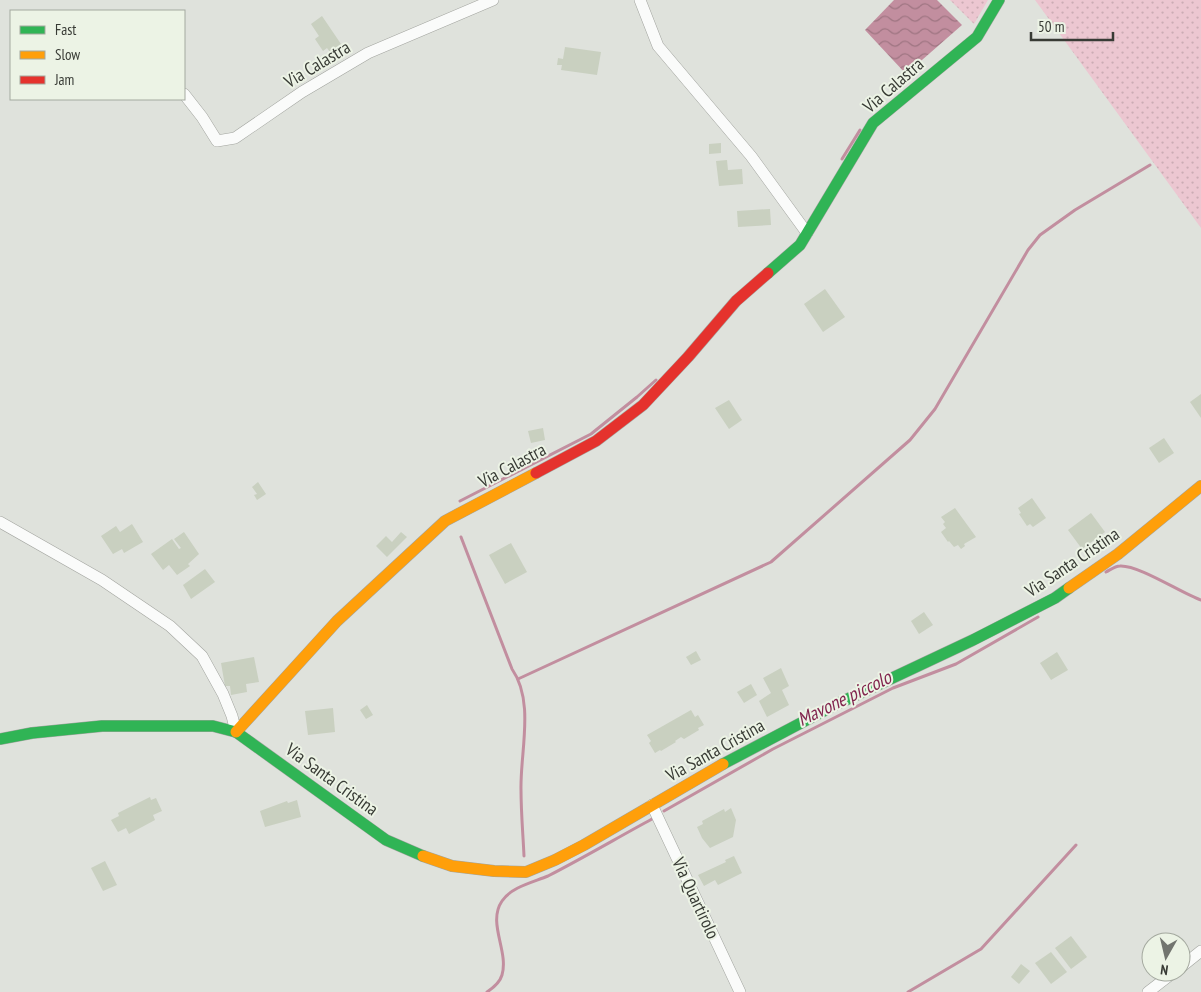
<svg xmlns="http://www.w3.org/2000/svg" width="1201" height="992" font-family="'PT Sans Narrow',sans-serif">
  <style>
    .grass { fill: url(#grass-dots) }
    .water { fill: url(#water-waves) }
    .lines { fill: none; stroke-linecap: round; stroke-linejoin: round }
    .stream { stroke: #c28e9f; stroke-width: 3 }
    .building { fill: #c9d0c0 }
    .street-casing { stroke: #a2a49f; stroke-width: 12 }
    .fast-casing { stroke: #a2a49f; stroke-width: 12 }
    .slow-casing { stroke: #a2a49f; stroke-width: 12 }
    .jam-casing { stroke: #a2a49f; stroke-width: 12 }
    .street { stroke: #fafbfa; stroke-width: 11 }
    .fast { stroke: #30b455; stroke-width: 11 }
    .slow { stroke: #ff9f0a; stroke-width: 11 }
    .jam { stroke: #e5322d; stroke-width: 11 }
    .labels { text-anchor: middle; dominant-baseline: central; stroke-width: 4; stroke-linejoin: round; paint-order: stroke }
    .street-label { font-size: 18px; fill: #383b35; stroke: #ecf3e5 }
    .water-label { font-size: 19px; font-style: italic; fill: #82254e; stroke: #ecf3e5 }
  </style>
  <defs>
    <pattern id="grass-dots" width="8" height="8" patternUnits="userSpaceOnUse" patternTransform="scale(1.25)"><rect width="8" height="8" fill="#ecc7d1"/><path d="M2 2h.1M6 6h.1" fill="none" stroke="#cbacb4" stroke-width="1.8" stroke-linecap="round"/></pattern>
    <pattern id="water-waves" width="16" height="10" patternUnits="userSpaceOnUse" patternTransform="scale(1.25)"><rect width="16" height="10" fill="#c28e9f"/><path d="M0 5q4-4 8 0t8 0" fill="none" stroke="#9f7582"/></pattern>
  </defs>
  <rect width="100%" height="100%" fill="#dfe2dc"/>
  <!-- grass -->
  <g class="grass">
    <path d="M950 0H988L974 24Z"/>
    <path d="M1035 0H1201V228Z"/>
  </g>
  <!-- water -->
  <path class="water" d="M894 0H937L962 25 906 74 865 30Z"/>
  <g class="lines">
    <!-- stream -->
    <g class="stream">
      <path d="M842 159 860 130"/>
      <path d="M460 501 591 434 637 397 656 380"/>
      <path d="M461 537 512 669C535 702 520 752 521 790 521 812 523 834 524 856"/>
      <path d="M1106 572C1110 570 1115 566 1120 566 1139 565 1181 593 1201 600"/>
      <path d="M518 679 771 562 910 440 935 409 1028 250 1040 235 1075 210 1150 165"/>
      <path d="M664 811 773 749 893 688 956 664 1038 617"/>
      <path d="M487 992C493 988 500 982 502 975 509 951 487 923 502 901 511 887 534 882 548 876 583 858 617 838 652 819"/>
      <path d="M908 992 981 949 1076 845"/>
    </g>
  </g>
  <!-- building -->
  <g class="building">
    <path d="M322 16 341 44 330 52 327 48 323 51 315 39 319 36 311 24Z"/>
    <path d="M565 47 601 52 597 75 561 70 562 65H557L558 58 563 59Z"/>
    <path d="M721 143V153L709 154V144Z"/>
    <path d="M727 160 728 170 742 169 743 184 719 186 716 161Z"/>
    <path d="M770 209 771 225 738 227 737 211Z"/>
    <path d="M825 289 845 317 823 332 804 304Z"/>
    <path d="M1201 394V418L1190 402Z"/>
    <path d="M729 400 742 420 729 429 715 408Z"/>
    <path d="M543 428 545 440 531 443 528 431Z"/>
    <path d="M1164 438 1174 453 1159 463 1149 448Z"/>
    <path d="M258 482 266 494 257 500 254 495 257 494 252 487Z"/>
    <path d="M1032 498 1046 518 1033 527 1030 524 1027 526 1019 514 1021 513 1018 508Z"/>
    <path d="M955 508 976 537 964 544 965 546 961 549 958 545 954 547 949 541 948 542 941 532 946 528 943 524 945 522 941 517Z"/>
    <path d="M1091 513 1105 532 1082 549 1068 530Z"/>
    <path d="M132 524 143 542 124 553 122 549 113 554 101 536 116 526 120 532Z"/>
    <path d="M184 532 199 554 188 564 190 566 177 575 169 565 163 570 151 554 172 539 179 549 181 548 174 539Z"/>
    <path d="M401 532 407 537 387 557 376 546 386 536 392 542Z"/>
    <path d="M511 543 527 572 505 584 489 555Z"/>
    <path d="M205 569 215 582 191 599 183 585Z"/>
    <path d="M924 612 933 625 919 634 911 621Z"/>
    <path d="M696 651 701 660 691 665 686 657Z"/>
    <path d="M1057 652 1068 670 1051 680 1040 663Z"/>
    <path d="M254 657 259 682 246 684 247 692 231 695 230 686H225L221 663Z"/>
    <path d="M781 668 789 686 782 690 789 705 767 717 759 701 771 693 763 678Z"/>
    <path d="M751 684 757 695 744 703 737 692Z"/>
    <path d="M367 705 373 715 366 719 360 710Z"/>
    <path d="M333 708 335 732 308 735 305 711Z"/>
    <path d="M691 710 695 717 698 715 704 725 698 728 699 730 684 739 681 737 675 741 676 742 661 751 660 750 655 753 649 743 651 741 647 735Z"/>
    <path d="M150 797 151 800 156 798 162 811 153 815 155 820 129 834 126 828 118 832 111 820 119 816 118 813Z"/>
    <path d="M297 800 301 817 265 827 260 811 287 801 288 803Z"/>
    <path d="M731 808 736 820 733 837 710 848 702 838 697 827 703 824 702 821 724 809 725 812Z"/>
    <path d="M734 856 742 873 718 885 715 880 704 886 698 875 726 862 725 860Z"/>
    <path d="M105 861 117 885 103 891 91 868Z"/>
    <path d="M1071 936 1087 957 1071 969 1055 948Z"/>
    <path d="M1051 952 1067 972 1051 984 1035 963Z"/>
    <path d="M1021 964 1030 971 1019 984 1011 977Z"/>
  </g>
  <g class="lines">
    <!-- street casing -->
    <g class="street-casing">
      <g id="street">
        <path d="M640 0 658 46 751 156 807 233"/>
        <path d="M184 94 202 117 217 141 235 138 302 92 368 53 493 0"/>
        <path d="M0 522 102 580 170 626 202 656 223 694 232 716 236 732"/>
        <path d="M652 805 740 992"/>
        <path d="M1181 967 1201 951"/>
        <path d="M1148 992 1174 972"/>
      </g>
    </g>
    <!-- fast casing -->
    <g class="fast-casing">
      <g id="fast">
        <path d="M768 273 800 245 873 123 977 37 999 0"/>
        <path d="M0 739 32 733 102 726H213L236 732 386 840 423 856"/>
        <path d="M723 764 835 705 973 640 1055 598 1069 588"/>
      </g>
    </g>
    <!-- slow casing -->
    <g class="slow-casing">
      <g id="slow">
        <path d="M1069 588 1118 554 1201 486"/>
        <path d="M236 732 337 621 445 521 536 473"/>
        <path d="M423 856 452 866 494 871 526 872 555 860 584 845 723 764"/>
      </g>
    </g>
    <!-- jam casing -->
    <g class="jam-casing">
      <path id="jam" d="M536 473 596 441 643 405 688 357 736 301 768 273"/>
    </g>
    <!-- street -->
    <use href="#street" class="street"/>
    <!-- fast -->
    <use href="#fast" class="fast"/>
    <!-- slow -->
    <use href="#slow" class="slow"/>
    <!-- jam -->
    <use href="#jam" class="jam"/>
  </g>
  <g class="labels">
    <!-- street labels -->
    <g class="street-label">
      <text transform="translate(317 64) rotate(-31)">Via Calastra</text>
      <text transform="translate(893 85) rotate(-41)">Via Calastra</text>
      <text transform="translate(512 465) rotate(-28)">Via Calastra</text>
      <text transform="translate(1072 562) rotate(-34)">Via Santa Cristina</text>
      <text transform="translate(715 750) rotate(-29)">Via Santa Cristina</text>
      <text transform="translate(332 779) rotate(36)">Via Santa Cristina</text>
      <text transform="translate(696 898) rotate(65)">Via Quartirolo</text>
    </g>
    <!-- water labels -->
    <g class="water-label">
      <text transform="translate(844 698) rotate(-26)">Mavone piccolo</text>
    </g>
  </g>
  <!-- legend -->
  <rect x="10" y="10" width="175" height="90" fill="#ecf3e5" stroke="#a4a99f"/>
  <rect x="20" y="26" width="25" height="8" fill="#30b455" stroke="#a4a99f"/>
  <text x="55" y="35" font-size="15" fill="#383b35">Fast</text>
  <rect x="20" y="51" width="25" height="8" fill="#ff9f0a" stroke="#a4a99f"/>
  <text x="55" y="60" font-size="15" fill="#383b35">Slow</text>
  <rect x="20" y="76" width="25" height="8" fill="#e5322d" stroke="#a4a99f"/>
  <text x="55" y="85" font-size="15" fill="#383b35">Jam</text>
  <!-- north arrow -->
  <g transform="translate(1166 957) rotate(188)"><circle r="24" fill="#ecf3e5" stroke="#a4a99f"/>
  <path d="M0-4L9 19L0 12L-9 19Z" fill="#72756f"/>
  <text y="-8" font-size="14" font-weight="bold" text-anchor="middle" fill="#383b35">N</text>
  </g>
  <!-- scale -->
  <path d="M1031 32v8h82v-8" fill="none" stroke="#383b35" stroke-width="2.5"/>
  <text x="1038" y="32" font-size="15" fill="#383b35" stroke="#ecf3e5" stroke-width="4" paint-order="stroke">50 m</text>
</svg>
